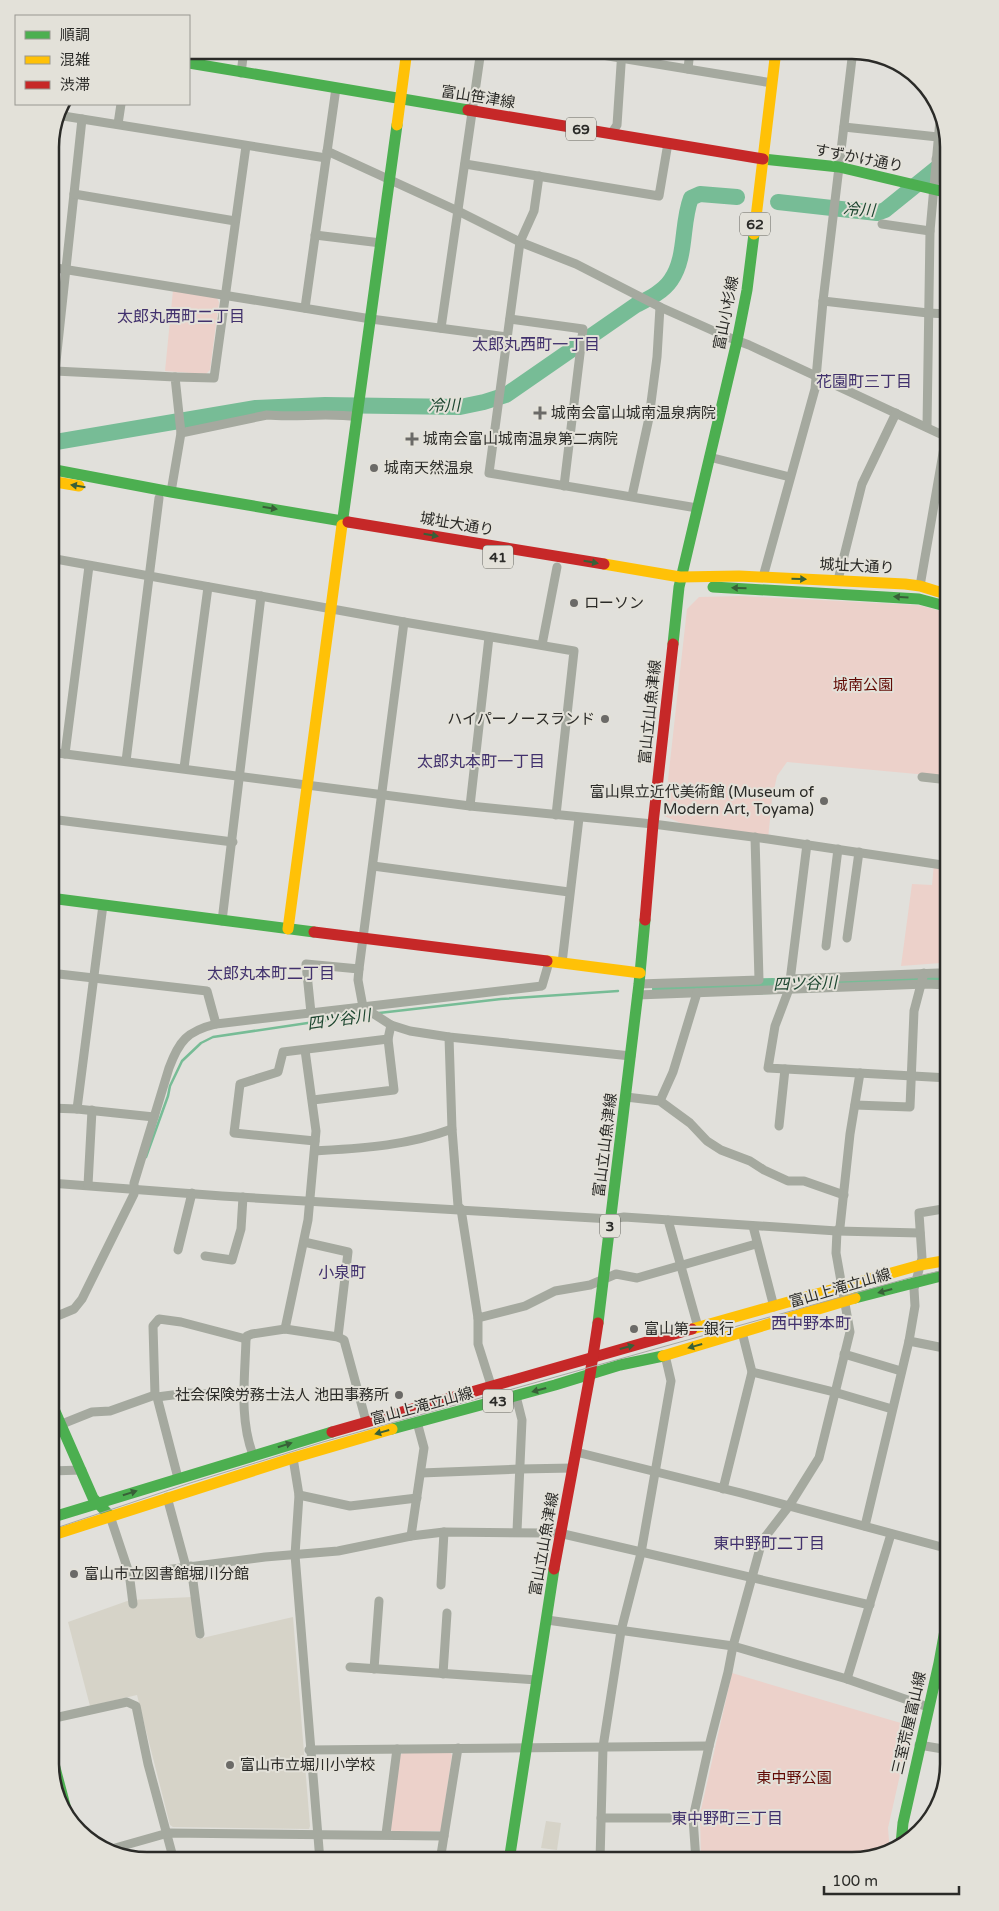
<svg xmlns="http://www.w3.org/2000/svg" width="999" height="1911" font-family="'Varela Round','Noto Sans JP',sans-serif">
  <style>
    .built { fill: #d6d3c8 }
    .green { fill: #ecd1ca }
    .lines { fill: none; stroke-linecap: round; stroke-linejoin: round }
    .stream { stroke: #77bc96; stroke-width: 2.5 }
    .river { stroke: #77bc96; stroke-width: 16 }
    .street { stroke: #a5a99f; stroke-width: 9 }
    .fast { stroke: #4caf50; stroke-width: 11 }
    .slow { stroke: #ffc107; stroke-width: 11 }
    .jam { stroke: #c62828; stroke-width: 11 }
    .tram { stroke: #a8a9a3; stroke-width: 1 }
    .oneway { fill: #386038 }
    .poi-dot { fill: #6b6a67; stroke: #e3e1d9; stroke-width: 2 }
    .labels { text-anchor: middle; dominant-baseline: central; stroke-width: 4; stroke-linejoin: round; paint-order: stroke }
    .shield { fill: #e3e1d9; stroke: #62625d; stroke-width: 1 }
    .shield-label { font-size: 14px; font-weight: bold; fill: #2b2b28 }
    .street-label { font-size: 15px; fill: #2b2b28; stroke: #e3e1d9 }
    .poi-label { font-size: 15px; fill: #2b2b28; stroke: #e3e1d9; text-anchor: start }
    .park-label { font-size: 15px; fill: #620b05; stroke: #e3e1d9 }
    .water-label { font-size: 16px; font-style: italic; fill: #1d4630; stroke: #e3e1d9 }
    .neighbourhood-label { font-size: 16px; fill: #41316d; stroke: #e3e1d9 }
    .rim { fill: none; stroke: #2b2b28; stroke-width: 2.5 }
  </style>
  <rect width="100%" height="100%" fill="#e1e0db"/>
  <!-- built -->
  <g class="built">
    <path d="M192 1597 198 1639 293 1617 310 1826 309 1829 173 1827 170 1825 137 1695 90 1706 68 1622 130 1600Z"/>
    <path d="M546 1821 561 1823 557 1850 541 1848Z"/>
  </g>
  <!-- green -->
  <g class="green">
    <path d="M173 290 217 298 219 302 210 370 206 374 165 371Z"/>
    <path d="M742 596 918 605 949 613V777L787 762 777 776 772 799 768 839 700 831 664 816 687 609 699 597Z"/>
    <path d="M934 864 949 868V900L941 963 901 966 912 884 932 885Z"/>
    <path d="M732 1673 911 1726 888 1828 890 1853 852 1861H701L700 1814Z"/>
    <path d="M450 1752 452 1755 441 1831H392L389 1828 399 1756 403 1753Z"/>
  </g>
  <g class="lines">
    <!-- stream -->
    <g class="stream">
      <path d="M379 1013 501 999 618 991"/>
      <path d="M146 1157 168 1096 170 1086 182 1061 201 1043 213 1037 368 1014"/>
    </g>
    <!-- river -->
    <g class="river">
      <path d="M778 202 877 213 885 210 937 168 949 154"/>
      <path d="M50 443 256 408 325 405 460 407 484 402 506 395 636 305C648 299 663 292 671 280 687 257 681 224 691 198L700 194 737 197"/>
      <path d="M817 984 936 978 949 980"/>
      <path d="M660 989 773 986"/>
    </g>
    <!-- street -->
    <g class="street">
      <path d="M572 50 772 83"/>
      <path d="M688 69 690 50"/>
      <path d="M241 73 244 50"/>
      <path d="M57 115 326 158"/>
      <path d="M82 119 55 371 175 377 181 433 171 492"/>
      <path d="M118 124 121 104"/>
      <path d="M844 127 938 137"/>
      <path d="M611 134 617 125 622 50"/>
      <path d="M327 151 458 211 520 242 576 264 660 307 725 336 749 345 949 438"/>
      <path d="M936 159 949 145"/>
      <path d="M465 164 659 196 668 143"/>
      <path d="M539 176 534 211 520 242 489 473 697 508"/>
      <path d="M74 194 235 221"/>
      <path d="M882 224 930 231"/>
      <path d="M315 235 381 243"/>
      <path d="M50 267 371 319 507 337"/>
      <path d="M823 301 928 313 949 314"/>
      <path d="M305 308 336 88"/>
      <path d="M510 319 583 329 564 486"/>
      <path d="M441 328 481 50"/>
      <path d="M175 377 214 378 246 146"/>
      <path d="M927 427 930 231 941 109"/>
      <path d="M181 433 267 415C297 418 327 412 357 417"/>
      <path d="M709 457 790 477"/>
      <path d="M632 496 649 418 657 357 660 307"/>
      <path d="M50 558 404 622 574 651 556 815"/>
      <path d="M763 577 815 389 823 301 853 50"/>
      <path d="M838 580 862 484 896 413"/>
      <path d="M920 586 946 436"/>
      <path d="M404 622 359 969 358 980 363 1007 391 1025 410 1031 449 1037 631 1056"/>
      <path d="M542 645 557 567"/>
      <path d="M50 752 470 806 653 824 768 839 949 866"/>
      <path d="M65 754 89 566"/>
      <path d="M126 761 159 498"/>
      <path d="M184 768 208 587"/>
      <path d="M922 777 949 780"/>
      <path d="M470 806 489 637"/>
      <path d="M50 819 233 842"/>
      <path d="M807 844 789 989 775 1026 768 1068 949 1078"/>
      <path d="M373 866 569 892"/>
      <path d="M222 921 261 596"/>
      <path d="M847 938 859 852"/>
      <path d="M826 946 838 849"/>
      <path d="M562 963 579 818"/>
      <path d="M50 973 207 991 216 1024"/>
      <path d="M790 979 938 973 949 974"/>
      <path d="M639 984 759 980 755 837"/>
      <path d="M637 995 926 984 949 985"/>
      <path d="M311 1013 306 964 359 969"/>
      <path d="M449 1037 452 1129 458 1206 461 1209 478 1318 525 1306 555 1291 590 1285 616 1274 637 1278 756 1244"/>
      <path d="M626 1097 660 1101 690 1123 707 1141 721 1150 750 1161 764 1170 788 1181H804L844 1195"/>
      <path d="M313 1100 394 1090 388 1039 391 1025"/>
      <path d="M660 1101 673 1072 697 993"/>
      <path d="M855 1105 910 1107 914 1011 924 973"/>
      <path d="M50 1108 77 1109 154 1117"/>
      <path d="M77 1109 103 905"/>
      <path d="M779 1126 785 1069"/>
      <path d="M315 1141 234 1133 240 1084 278 1072 283 1052 388 1039"/>
      <path d="M315 1151C363 1148 406 1146 452 1129"/>
      <path d="M50 1183 222 1196 611 1219 624 1217 837 1231 920 1233"/>
      <path d="M88 1185 92 1110"/>
      <path d="M668 1220 698 1327"/>
      <path d="M753 1226 774 1307"/>
      <path d="M304 1242 348 1252 338 1337"/>
      <path d="M178 1250 192 1193"/>
      <path d="M205 1256 232 1260 241 1229 243 1197"/>
      <path d="M478 1318V1344L491 1385"/>
      <path d="M50 1319 74 1309 82 1299 134 1194V1183L169 1068C179 1041 187 1031 216 1024L542 986 549 962"/>
      <path d="M285 1329 308 1220 316 1131 305 1050"/>
      <path d="M909 1341 949 1349"/>
      <path d="M844 1354 901 1371"/>
      <path d="M752 1372 834 1392 892 1409"/>
      <path d="M516 1396 522 1420 517 1531"/>
      <path d="M157 1397 188 1393 244 1396"/>
      <path d="M62 1424 92 1412 110 1411 155 1395"/>
      <path d="M576 1452 741 1493 949 1549"/>
      <path d="M253 1455C239 1418 245 1378 246 1339L247 1336 252 1334 285 1329 338 1337 344 1340 366 1421"/>
      <path d="M293 1458 299 1495 295 1555 320 1861"/>
      <path d="M50 1471 82 1470"/>
      <path d="M421 1473 520 1469 573 1468"/>
      <path d="M178 1478 157 1397 155 1395 153 1326 159 1319 181 1322 246 1339"/>
      <path d="M723 1489 752 1372 742 1332"/>
      <path d="M299 1495 350 1506 417 1498"/>
      <path d="M167 1497 186 1567"/>
      <path d="M110 1516 128 1570 134 1574 265 1557 338 1551 411 1536 444 1532 546 1533H559L870 1605"/>
      <path d="M865 1526 909 1341 915 1306 914 1289 922 1258 919 1213 949 1208"/>
      <path d="M411 1536 424 1448 417 1422"/>
      <path d="M191 1566 200 1634"/>
      <path d="M131 1572 130 1580 133 1604"/>
      <path d="M441 1585 444 1532"/>
      <path d="M547 1620 733 1646 847 1679 928 1707"/>
      <path d="M350 1667 537 1680"/>
      <path d="M374 1669 379 1601"/>
      <path d="M443 1674 447 1613"/>
      <path d="M847 1679 891 1534"/>
      <path d="M50 1719 127 1702 136 1706 148 1764 174 1861"/>
      <path d="M919 1745 949 1750"/>
      <path d="M309 1750 709 1746"/>
      <path d="M601 1818H693"/>
      <path d="M386 1834 397 1749"/>
      <path d="M108 1850 168 1833 444 1836"/>
      <path d="M440 1861 458 1748"/>
      <path d="M600 1861 603 1747 621 1631 641 1553 671 1381 665 1355"/>
      <path d="M696 1861 693 1818 709 1746 728 1672 733 1646 762 1541 789 1506 819 1458 850 1332 836 1253 837 1231 840 1227 850 1134 860 1073"/>
    </g>
    <!-- fast -->
    <g class="fast">
      <path d="M189 63 468 110"/>
      <path d="M763 159 839 167 949 193"/>
      <path d="M50 469 171 492 348 522"/>
      <path d="M342 525 397 125"/>
      <path d="M713 587 919 599 949 607"/>
      <path d="M673 644 679 587 737 341 747 290 754 234"/>
      <path d="M50 898 314 932"/>
      <path d="M855 1298 949 1274"/>
      <path d="M598 1323 639 984 645 920"/>
      <path d="M50 1400 93 1498 110 1516"/>
      <path d="M392 1429 555 1385 620 1365 663 1356"/>
      <path d="M50 1518 332 1432"/>
      <path d="M50 1749 67 1813"/>
      <path d="M901 1844 903 1823 939 1663 949 1608"/>
      <path d="M509 1861 554 1569"/>
    </g>
    <!-- slow -->
    <g class="slow">
      <path d="M397 125 407 50"/>
      <path d="M754 234 776 50"/>
      <path d="M50 481 79 486"/>
      <path d="M604 564 680 577 739 576 905 584 920 586 949 595"/>
      <path d="M288 929 342 525"/>
      <path d="M547 961 640 973"/>
      <path d="M692 1329 920 1265 949 1260"/>
      <path d="M663 1356 855 1298"/>
      <path d="M50 1536 293 1458 392 1429"/>
    </g>
    <!-- jam -->
    <g class="jam">
      <path d="M468 110 763 159"/>
      <path d="M348 522 604 564"/>
      <path d="M645 920 653 824 673 644"/>
      <path d="M314 932 547 961"/>
      <path d="M332 1432 692 1329"/>
      <path d="M554 1569 590 1375 598 1323"/>
    </g>
    <!-- tram -->
    <path class="tram" d="M50 1530 187 1484 323 1442 909 1278 949 1269"/>
  </g>
  <!-- one-way arrows -->
  <defs><path id="oneway-solid" d="M-6-.8H1V-3.2L6.5 0L1 3.2V.8H-6Z" transform="scale(1.25)"/></defs>
  <g class="oneway">
    <use href="#oneway-solid" transform="translate(78 486) rotate(-171)"/>
    <use href="#oneway-solid" transform="translate(270 508) rotate(9)"/>
    <use href="#oneway-solid" transform="translate(431 535) rotate(10)"/>
    <use href="#oneway-solid" transform="translate(591 562) rotate(10)"/>
    <use href="#oneway-solid" transform="translate(799 579) rotate(2)"/>
    <use href="#oneway-solid" transform="translate(739 588) rotate(-179)"/>
    <use href="#oneway-solid" transform="translate(901 597) rotate(-176)"/>
    <use href="#oneway-solid" transform="translate(885 1291) rotate(165)"/>
    <use href="#oneway-solid" transform="translate(695 1346) rotate(164)"/>
    <use href="#oneway-solid" transform="translate(627 1347) rotate(-15)"/>
    <use href="#oneway-solid" transform="translate(539 1390) rotate(165)"/>
    <use href="#oneway-solid" transform="translate(382 1432) rotate(164)"/>
    <use href="#oneway-solid" transform="translate(285 1445) rotate(-17)"/>
    <use href="#oneway-solid" transform="translate(130 1493) rotate(-17)"/>
  </g>
  <!-- markers -->
  <g class="poi-dot">
    <path d="M537.5 405.5h5v5h5v5h-5v5h-5v-5h-5v-5h5z"/>
    <path d="M409.5 431.5h5v5h5v5h-5v5h-5v-5h-5v-5h5z"/>
    <circle cx="374" cy="468" r="5"/>
    <circle cx="574" cy="603" r="5"/>
    <circle cx="605" cy="719" r="5"/>
    <circle cx="824" cy="801" r="5"/>
    <circle cx="634" cy="1329" r="5"/>
    <circle cx="399" cy="1395" r="5"/>
    <circle cx="74" cy="1574" r="5"/>
    <circle cx="230" cy="1765" r="5"/>
  </g>
  <g class="labels">
    <!-- shield labels -->
    <g class="shield">
      <rect x="566" y="117.5" width="30" height="23" rx="4"/>
      <rect x="740" y="212.5" width="30" height="23" rx="4"/>
      <rect x="483" y="545.5" width="30" height="23" rx="4"/>
      <rect x="600" y="1214.5" width="20" height="23" rx="4"/>
      <rect x="483" y="1389.5" width="30" height="23" rx="4"/>
    </g>
    <g class="shield-label">
      <text x="581" y="129">69</text>
      <text x="755" y="224">62</text>
      <text x="498" y="557">41</text>
      <text x="610" y="1226">3</text>
      <text x="498" y="1401">43</text>
    </g>
    <!-- street labels -->
    <g class="street-label">
      <text transform="translate(478 97) rotate(9)">富山笹津線</text>
      <text transform="translate(859 158) rotate(11)">すずかけ通り</text>
      <text transform="translate(726 313) rotate(-79)">富山小杉線</text>
      <text transform="translate(457 524) rotate(10)">城址大通り</text>
      <text transform="translate(857 566) rotate(3)">城址大通り</text>
      <text transform="translate(650 712) rotate(-84)">富山立山魚津線</text>
      <text transform="translate(605 1145) rotate(-83)">富山立山魚津線</text>
      <text transform="translate(840 1288) rotate(-16)">富山上滝立山線</text>
      <text transform="translate(422 1406) rotate(-15)">富山上滝立山線</text>
      <text transform="translate(544 1544) rotate(-80)">富山立山魚津線</text>
      <text transform="translate(909 1723) rotate(-77)">三室荒屋富山線</text>
    </g>
    <!-- poi labels -->
    <g class="poi-label">
      <text x="551" y="413">城南会富山城南温泉病院</text>
      <text x="423" y="439">城南会富山城南温泉第二病院</text>
      <text x="384" y="468">城南天然温泉</text>
      <text x="584" y="603">ローソン</text>
      <text x="595" y="719" text-anchor="end">ハイパーノースランド</text>
      <text x="814" y="792" text-anchor="end">富山県立近代美術館 (Museum of<tspan x="814" dy="17">Modern Art, Toyama)</tspan></text>
      <text x="644" y="1329">富山第一銀行</text>
      <text x="389" y="1395" text-anchor="end">社会保険労務士法人 池田事務所</text>
      <text x="84" y="1574">富山市立図書館堀川分館</text>
      <text x="240" y="1765">富山市立堀川小学校</text>
    </g>
    <!-- park labels -->
    <g class="park-label">
      <text x="863" y="685">城南公園</text>
      <text x="794" y="1778">東中野公園</text>
    </g>
    <!-- water labels -->
    <g class="water-label">
      <text transform="translate(859 210) rotate(3)">冷川</text>
      <text transform="translate(444 406) rotate(-2)">冷川</text>
      <text transform="translate(805 984) rotate(-2)">四ツ谷川</text>
      <text transform="translate(339 1020) rotate(-8)">四ツ谷川</text>
    </g>
    <!-- neighbourhood labels -->
    <g class="neighbourhood-label">
      <text x="181" y="317">太郎丸西町二丁目</text>
      <text x="536" y="345">太郎丸西町一丁目</text>
      <text x="864" y="382">花園町三丁目</text>
      <text x="481" y="762">太郎丸本町一丁目</text>
      <text x="271" y="974">太郎丸本町二丁目</text>
      <text x="342" y="1273">小泉町</text>
      <text x="811" y="1324">西中野本町</text>
      <text x="769" y="1544">東中野町二丁目</text>
      <text x="727" y="1819">東中野町三丁目</text>
    </g>
  </g>
  <!-- crop -->
  <path d="M0 0H999V1911H0ZM147 59H852A88 88 0 0 1 940 147V1764A88 88 0 0 1 852 1852H147A88 88 0 0 1 59 1764V147A88 88 0 0 1 147 59Z" fill="#e3e1d9" fill-rule="evenodd"/>
  <path class="rim" d="M147 59H852A88 88 0 0 1 940 147V1764A88 88 0 0 1 852 1852H147A88 88 0 0 1 59 1764V147A88 88 0 0 1 147 59Z"/>
  <!-- legend -->
  <rect x="15" y="15" width="175" height="90" fill="#e3e1d9" stroke="#999892"/>
  <rect x="25" y="31" width="25" height="8" fill="#4caf50" stroke="#999892"/>
  <text x="60" y="40" font-size="15" fill="#2b2b28">順調</text>
  <rect x="25" y="56" width="25" height="8" fill="#ffc107" stroke="#999892"/>
  <text x="60" y="65" font-size="15" fill="#2b2b28">混雑</text>
  <rect x="25" y="81" width="25" height="8" fill="#c62828" stroke="#999892"/>
  <text x="60" y="90" font-size="15" fill="#2b2b28">渋滞</text>
  <!-- scale -->
  <path d="M824 1886v8h135v-8" fill="none" stroke="#2b2b28" stroke-width="2.5"/>
  <text x="832" y="1886" font-size="15" fill="#2b2b28" stroke="#e3e1d9" stroke-width="4" paint-order="stroke">100 m</text>
</svg>
